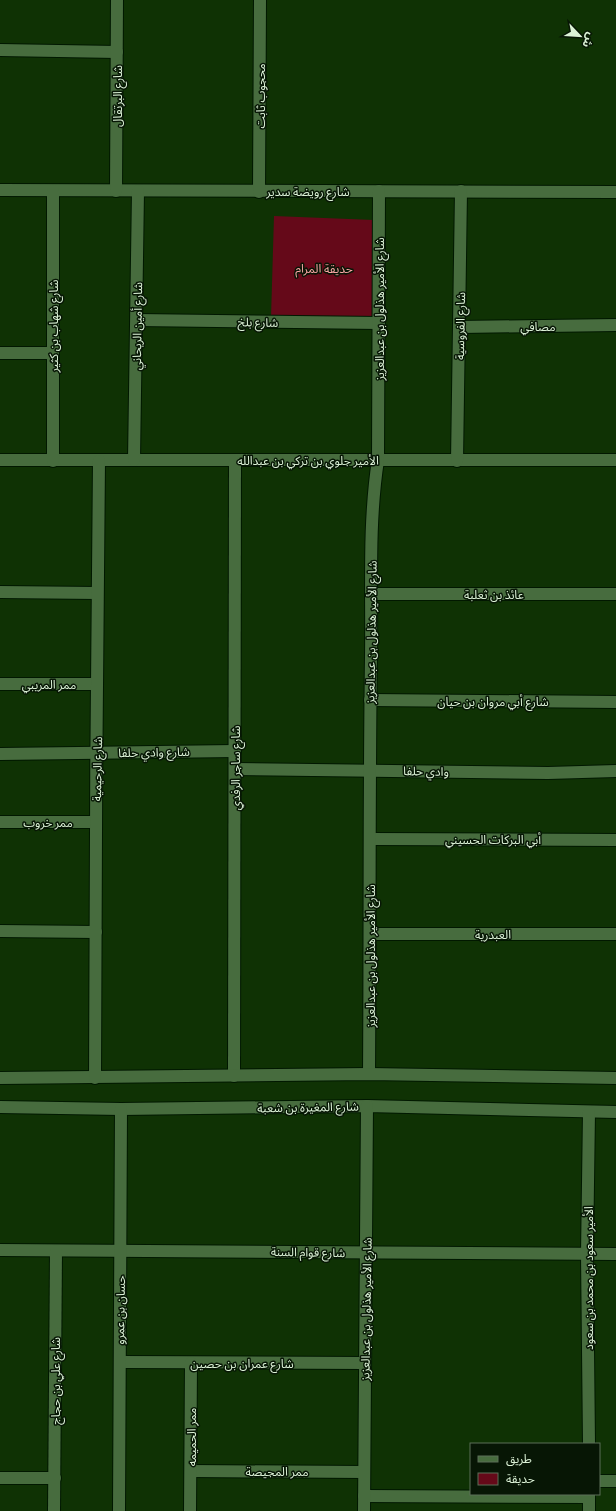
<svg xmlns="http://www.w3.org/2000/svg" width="616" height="1511" font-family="'Titillium Web','Noto Sans Arabic',sans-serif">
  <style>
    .green { fill: #650919 }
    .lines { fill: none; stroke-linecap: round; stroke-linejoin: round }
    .minor-casing { stroke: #011800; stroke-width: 14 }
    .minor { stroke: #476c3e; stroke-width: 12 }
    .labels { text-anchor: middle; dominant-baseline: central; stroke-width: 3; stroke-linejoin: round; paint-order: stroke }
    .street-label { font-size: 12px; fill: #dcf2d7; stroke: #071605 }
    .park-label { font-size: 12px; fill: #f8a6a6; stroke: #071605 }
  </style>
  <rect width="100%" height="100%" fill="#0f3204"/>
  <!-- green -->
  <path class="green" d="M274 216 374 220 375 318H271Z"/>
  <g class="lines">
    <!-- minor casing -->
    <g class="minor-casing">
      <g id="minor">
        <path d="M0 50 117 52"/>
        <path d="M0 190 616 192"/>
        <path d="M116 191 117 0"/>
        <path d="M259 192 260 0"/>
        <path d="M137 320 379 323"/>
        <path d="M460 327 616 325"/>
        <path d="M0 353H53"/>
        <path d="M0 460H616"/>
        <path d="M134 460 138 191"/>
        <path d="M53 461V191"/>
        <path d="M457 461 461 191"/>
        <path d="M0 592 97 593"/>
        <path d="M372 594H616"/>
        <path d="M0 684H97"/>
        <path d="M370 700 616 702"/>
        <path d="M0 754 235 751"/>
        <path d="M235 769 548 773 616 771"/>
        <path d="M0 822H95"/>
        <path d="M370 839 616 840"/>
        <path d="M0 931 96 932"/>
        <path d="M370 934H616"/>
        <path d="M369 1074C370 935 369 796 371 657 372 592 368 525 378 460L379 191"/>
        <path d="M234 1076 235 461"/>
        <path d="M0 1078 369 1074 616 1078"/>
        <path d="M95 1078C96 872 96 667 99 461"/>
        <path d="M0 1107 121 1109 367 1106 616 1112"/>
        <path d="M589 1112 587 1254 589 1444"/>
        <path d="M0 1250 616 1254"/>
        <path d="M120 1362 365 1363"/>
        <path d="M191 1471 364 1472"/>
        <path d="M0 1478H55"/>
        <path d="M599 1481H616"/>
        <path d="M364 1496 589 1497"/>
        <path d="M54 1511 56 1251"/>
        <path d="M119 1511 121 1109"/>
        <path d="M190 1511 191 1363"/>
        <path d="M364 1511 367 1106"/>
        <path d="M589 1511V1494"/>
      </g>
    </g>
    <!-- minor -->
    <use href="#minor" class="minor"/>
  </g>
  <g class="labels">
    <!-- street labels -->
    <g class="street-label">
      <text transform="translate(117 96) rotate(-90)">شارع البرتقال</text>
      <text transform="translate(260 96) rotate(-90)">محجوب ثابت</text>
      <text x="308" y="191">شارع رويضة سدير</text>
      <text transform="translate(379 309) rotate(-90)">شارع الأمير هذلول بن عبدالعزيز</text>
      <text transform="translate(258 322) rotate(1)">شارع بلخ</text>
      <text transform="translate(53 326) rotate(-90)">شارع شهاب بن كثير</text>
      <text transform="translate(137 326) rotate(-89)">شارع أمين الريحاني</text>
      <text transform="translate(460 326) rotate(-89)">شارع الفروسية</text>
      <text x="538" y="326">مصافي</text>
      <text x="308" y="460">الأمير جلوي بن تركي بن عبدالله</text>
      <text x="494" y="594">عائذ بن ثعلبة</text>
      <text transform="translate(371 632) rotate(-89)">شارع الأمير هذلول بن عبدالعزيز</text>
      <text x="49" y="684">ممر المريبي</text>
      <text x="493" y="701">شارع أبي مروان بن حيان</text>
      <text transform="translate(154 752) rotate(-1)">شارع وادي حلفا</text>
      <text transform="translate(235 768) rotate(-90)">شارع ساجر الرفدي</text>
      <text transform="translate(97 769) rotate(-89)">شارع الرحيمية</text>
      <text transform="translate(426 771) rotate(1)">وادي حلفا</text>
      <text x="48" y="822">ممر خروب</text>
      <text x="493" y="839">أبي البركات الحسيني</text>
      <text x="493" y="934">العبدرية</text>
      <text transform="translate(370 956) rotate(-90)">شارع الأمير هذلول بن عبدالعزيز</text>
      <text transform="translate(308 1107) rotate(-1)">شارع المغيرة بن شعبة</text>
      <text transform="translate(308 1252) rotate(1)">شارع قوام السنة</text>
      <text transform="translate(588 1278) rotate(-90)">الأمير سعود بن محمد بن سعود</text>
      <text transform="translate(366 1309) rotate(-89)">شارع الأمير هذلول بن عبدالعزيز</text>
      <text transform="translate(120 1310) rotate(-89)">حسان بن عمرو</text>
      <text x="242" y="1363">شارع عمران بن حصين</text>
      <text transform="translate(55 1381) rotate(-90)">شارع علي بن حجاج</text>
      <text transform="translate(191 1437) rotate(-90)">ممر الحميمه</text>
      <text x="277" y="1471">ممر المجيصة</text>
    </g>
    <!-- park labels -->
    <g class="park-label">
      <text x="324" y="268">حديقة المرام</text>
    </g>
  </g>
  <!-- legend -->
  <rect x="470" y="1443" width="130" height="52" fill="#071605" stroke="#5c6e59"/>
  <rect x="478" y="1456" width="20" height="6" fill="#476c3e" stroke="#5c6e59"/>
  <text x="506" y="1463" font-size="12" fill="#dcf2d7">طريق</text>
  <rect x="478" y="1473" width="20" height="12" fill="#650919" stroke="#5c6e59"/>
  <text x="506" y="1483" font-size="12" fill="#dcf2d7">حديقة</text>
  <!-- north arrow -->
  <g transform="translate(580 36) rotate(115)" stroke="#071605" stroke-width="3" paint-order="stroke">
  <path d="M0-3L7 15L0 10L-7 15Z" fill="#dcf2d7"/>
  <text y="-6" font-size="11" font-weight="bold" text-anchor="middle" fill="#dcf2d7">ش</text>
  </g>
</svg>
